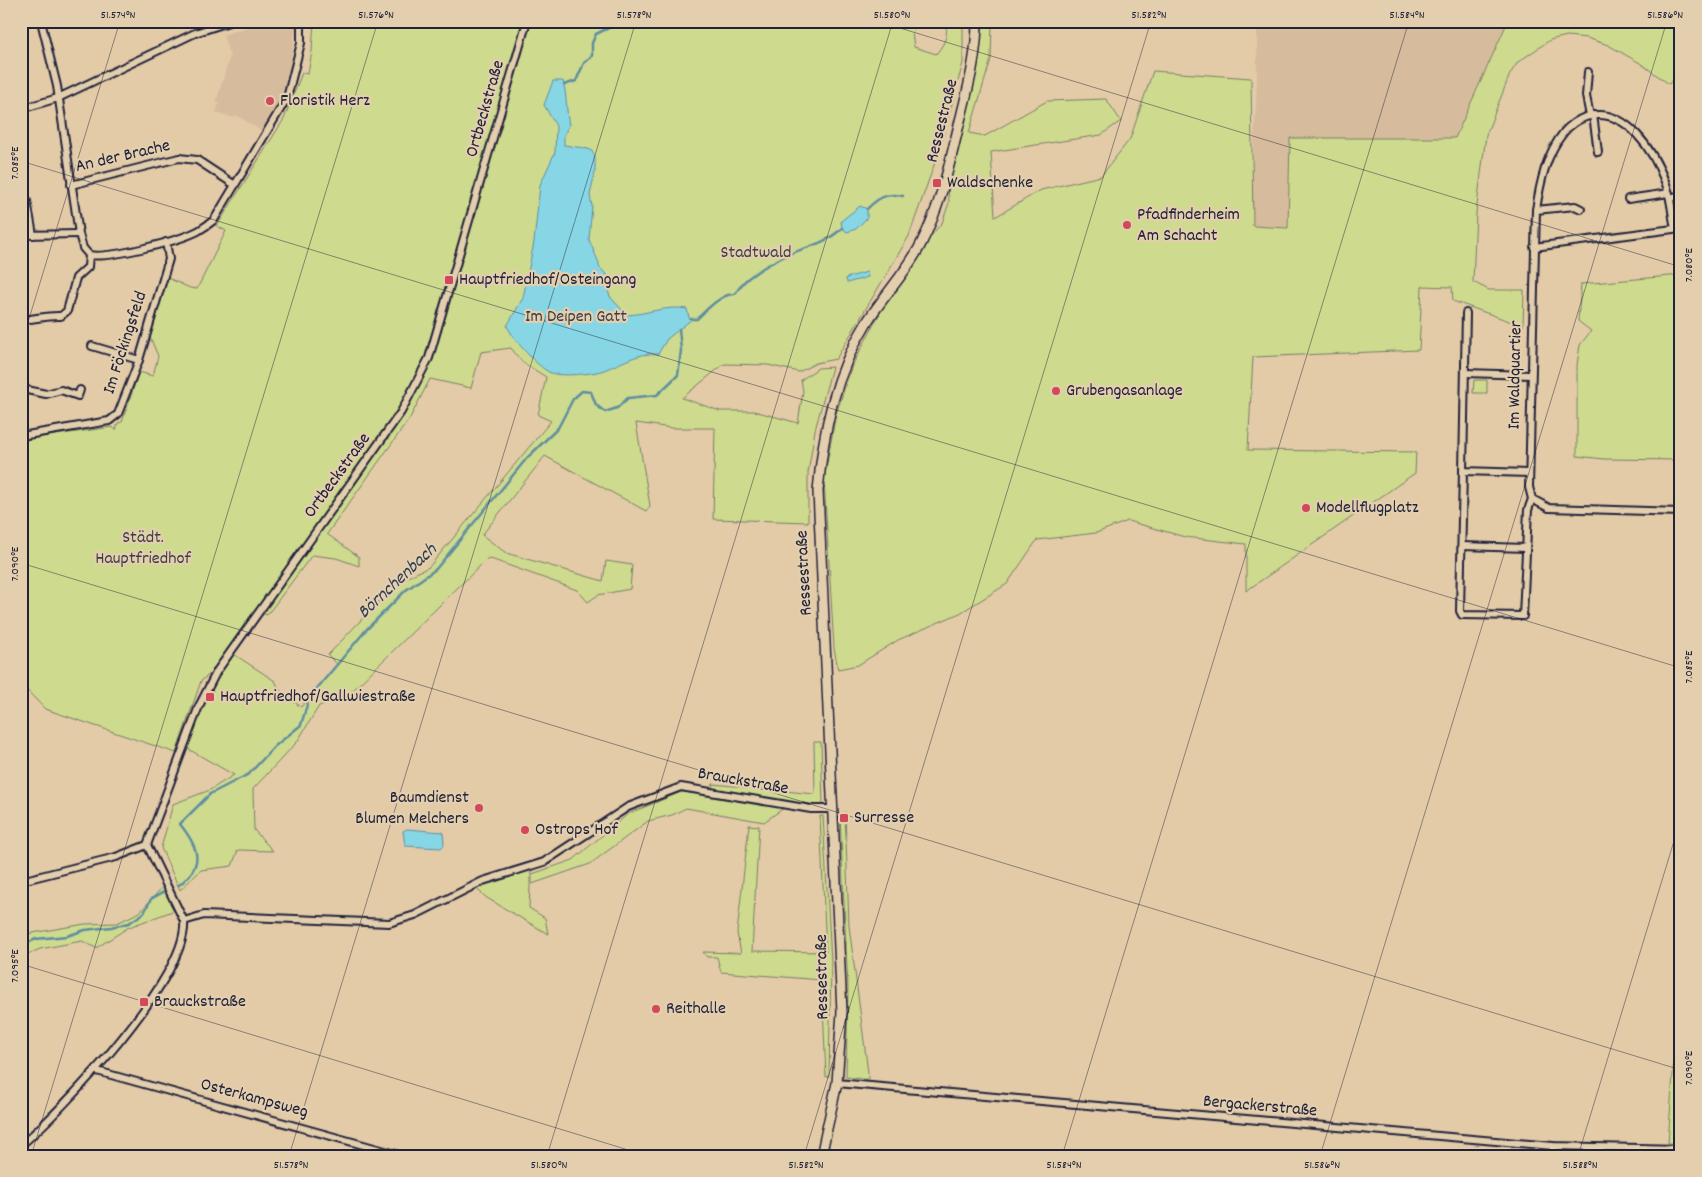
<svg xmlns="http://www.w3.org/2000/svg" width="1702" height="1177" font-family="Dekko,sans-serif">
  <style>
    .built { fill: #d6bc9c }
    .green { fill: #ceda8d; stroke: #787e64 }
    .water { fill: #87d6e5; stroke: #5f8ea1 }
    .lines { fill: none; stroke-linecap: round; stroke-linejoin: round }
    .stream { stroke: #5f8ea1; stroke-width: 2.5 }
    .minor-casing { stroke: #22223b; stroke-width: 10 }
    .secondary-casing { stroke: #22223b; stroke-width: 12 }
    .minor { stroke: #e3cfad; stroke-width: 6 }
    .secondary { stroke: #e3cfad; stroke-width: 9 }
    .ticks { fill: none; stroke: #22223b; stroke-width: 1; stroke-opacity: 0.45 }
    .poi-dot { fill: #d1495b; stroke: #e3cfad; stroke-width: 2 }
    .labels { text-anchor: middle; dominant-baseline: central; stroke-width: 4.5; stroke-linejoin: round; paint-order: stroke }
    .poi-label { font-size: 18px; fill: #22223b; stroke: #e3cfad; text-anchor: start }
    .street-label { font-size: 18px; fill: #22223b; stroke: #e3cfad }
    .park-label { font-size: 18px; fill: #3c3e47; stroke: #e3cfad }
    .water-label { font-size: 19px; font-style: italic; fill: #313d54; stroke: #e3cfad }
    .neatline { fill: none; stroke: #22223b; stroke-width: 2 }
    .ticks-label { font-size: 12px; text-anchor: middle; fill: #22223b }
  </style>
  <rect width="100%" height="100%" fill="#e3cba8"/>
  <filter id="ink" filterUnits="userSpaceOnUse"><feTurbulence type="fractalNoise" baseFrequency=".02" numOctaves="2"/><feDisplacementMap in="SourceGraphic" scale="10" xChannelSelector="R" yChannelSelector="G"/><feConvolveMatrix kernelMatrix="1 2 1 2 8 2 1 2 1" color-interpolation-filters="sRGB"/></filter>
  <g filter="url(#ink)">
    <!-- built -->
    <g class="built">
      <path d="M265 21H295L296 26 289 76 281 98 263 132 236 115 234 118 216 112 219 103 216 102 230 56 223 35Z"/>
      <path d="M1257 21H1508L1455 138H1290L1288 227 1253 226 1251 197 1257 84Z"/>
    </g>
    <!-- green -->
    <g class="green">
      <path d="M314 21H525L429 362 454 283 529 21H917L912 33 914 47 936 54C945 43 949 35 945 21H963V63L939 151 909 236 836 359 816 363 799 372 768 365 724 364 682 398 720 411H754L798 423 803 391 801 380 818 368 832 367 815 430 808 473V522L713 519 715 428H672L636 423 650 506 646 511 545 456 482 535 506 553 603 581 606 561 632 565 630 589 598 595 588 602 577 590 488 558 349 694 319 706 297 742 253 789 254 830 273 851 238 850 232 866 201 870 180 890 161 848 173 804 210 790 234 775 183 746 199 706 232 653 275 681 281 692 301 707 337 664 328 655 397 582 429 567 551 421 538 415 546 377 522 362 511 348 481 352 471 388 430 379 410 418 327 534 359 557V566L336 558 312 555 267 615 261 613 215 670 201 681 176 753 45 709 21 684V440L112 427 116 430 118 423 122 422 139 372 153 376 158 356 150 337 168 278 190 288 197 289 226 231 217 226 284 119 302 73 308 74 312 51Z"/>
      <path d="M983 21H992L991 59 969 133 985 136 1047 101 1106 99 1121 121 1101 135 991 152 995 217 1041 190 1101 176 1130 139 1153 71 1251 78 1253 226 1288 228 1290 138H1455L1508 21H1681V71L1669 84 1640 63 1608 45 1587 38 1567 36 1550 40 1518 62 1510 74 1486 135 1476 213 1473 282 1489 290H1524L1523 326 1453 301 1452 287 1422 286 1419 350 1253 357 1248 450 1416 452 1415 473 1246 591V544L1185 537 1128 521 1096 533 1037 540 1007 584 960 613 898 640 858 665 838 669 834 648 824 480 836 414 852 366 883 307 909 271 929 238 942 223 949 203 948 186 978 64Z"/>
      <path d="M1681 275V460L1604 459 1577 456V365L1580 345 1591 331 1578 321 1581 284Z"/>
      <path d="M1474 380H1487V393H1473Z"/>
      <path d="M814 742H821L823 805 791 803 764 822 686 808 672 815 648 821 590 864 532 884V874L573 860 628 814 681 792 711 795 713 784 815 794Z"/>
      <path d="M845 812 849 926 869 1080 846 1077 848 988 840 816Z"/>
      <path d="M820 816H823L831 962 829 1076 826 1077 822 980 721 972 717 957H707L703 952 741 953 737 933 749 825 759 826 752 951 826 952Z"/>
      <path d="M531 866 529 908 545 918 548 934 487 898 473 886Z"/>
      <path d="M166 883 178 909 129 927 96 948 82 941 40 949 21 957V935L85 924 117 923 140 912Z"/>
      <path d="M1677 1018 1681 1019V1144L1668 1143Z"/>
      <path d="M1634 1150 1681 1151V1156H1633Z"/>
    </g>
    <!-- water -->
    <g class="water">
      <path d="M553 81H563C567 96 566 110 569 125L564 135V145L584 148 591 150 595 156V172L590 195 592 206 589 240 599 263V267L610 278 606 287 611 298 627 315C648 314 666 305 687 309L689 318 692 319 667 339 658 354C638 352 623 363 604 370 594 374 561 377 551 373 538 368 513 339 507 326L523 298 534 242 540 185 555 152 556 126 544 105Z"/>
      <path d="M860 206 867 209V218L856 229 847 232 842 228 841 221Z"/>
      <path d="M867 272 868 277 847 283 846 278Z"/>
      <path d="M407 829 443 832 444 845 441 848 405 846 403 831Z"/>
    </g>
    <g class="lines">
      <!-- stream -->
      <g class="stream">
        <path d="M564 85 576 81 584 63 592 56V43L596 34 623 21"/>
        <path d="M867 209C879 197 886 193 903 196"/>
        <path d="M692 319H697C706 310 721 294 734 294 738 291 740 286 744 282 754 272 771 263 783 257 804 247 825 245 842 228"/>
        <path d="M179 885C205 865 199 848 180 824L210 794 249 774 275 746 301 725 309 698 366 630 406 590 436 569 527 458 558 428 573 399 582 391 591 392 596 405 605 412 617 408 628 398 657 395 678 375 681 350 679 329"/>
        <path d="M21 946 36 939 67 936 85 930 111 927 129 923 144 913 151 899 167 890"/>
      </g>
      <!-- minor casing -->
      <g class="minor-casing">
        <g id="minor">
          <path d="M41 21 57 86 79 234 83 248 89 255C110 259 178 241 198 231 203 228 209 224 214 220L287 98 301 43V21"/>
          <path d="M1588 72 1586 96 1590 116"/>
          <path d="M21 109 58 98 195 33 232 21"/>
          <path d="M1593 115 1598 152"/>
          <path d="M71 185 179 158 197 160 235 185"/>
          <path d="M1670 198 1681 195"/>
          <path d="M1628 199 1669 193"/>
          <path d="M21 201H27L33 235"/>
          <path d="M1536 210 1575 206 1581 209"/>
          <path d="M1675 229C1672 214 1671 198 1666 184 1654 152 1626 105 1586 117 1578 119 1569 126 1564 132 1546 154 1540 183 1536 210L1529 487 1532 499 1549 508 1681 512"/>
          <path d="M21 235 79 234"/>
          <path d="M1534 247 1681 228"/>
          <path d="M1466 313 1463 471 1529 473"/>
          <path d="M21 320C35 319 48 315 61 316L67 311 76 278 88 267 89 255"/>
          <path d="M92 346 139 360"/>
          <path d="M1465 373 1531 375"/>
          <path d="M21 392 27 390 46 394 61 390 78 396 80 390"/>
          <path d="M21 436 109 421 118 414 139 360 169 259 166 242"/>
          <path d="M1463 471 1460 611 1462 615 1523 616 1528 510 1532 499"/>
          <path d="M1462 546 1526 548"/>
          <path d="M147 845 199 706 217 671 401 412 429 358 527 21"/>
          <path d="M21 881 116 857 147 845"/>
          <path d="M184 921 204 915 389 923 415 915 483 881 544 862 628 807 681 787 811 809H833"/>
          <path d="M97 1071 403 1156"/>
          <path d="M837 1083 1553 1146 1681 1149"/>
          <path d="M21 1145C64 1109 189 976 184 921L147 845"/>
          <path d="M1553 1156V1146"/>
        </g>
      </g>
      <!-- secondary casing -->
      <g class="secondary-casing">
        <path id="secondary" d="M821 1156 837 1083 842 1012 818 491C823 431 835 373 867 322 884 295 907 272 921 244 939 209 948 171 957 133 966 96 977 59 977 21"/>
      </g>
      <!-- minor -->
      <use href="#minor" class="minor"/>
      <!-- secondary -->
      <use href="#secondary" class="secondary"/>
    </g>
  </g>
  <!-- ticks -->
  <path class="ticks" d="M877 21 1681 267M21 161 1681 668M21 345 120 21M21 563 1681 1070M21 964 648 1156M31 1156 378 21M289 1156 636 21M547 1156 893 21M804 1156 1151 21M1062 1156 1409 21M1320 1156 1667 21M1578 1156 1681 818"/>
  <!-- markers -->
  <g class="poi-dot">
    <circle cx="270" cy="101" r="5"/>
    <rect x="932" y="178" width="10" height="10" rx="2.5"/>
    <circle cx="1127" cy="225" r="5"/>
    <rect x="444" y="275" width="10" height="10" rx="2.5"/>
    <circle cx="1056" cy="391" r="5"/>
    <circle cx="1306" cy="508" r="5"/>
    <rect x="205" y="692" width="10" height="10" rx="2.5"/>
    <circle cx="479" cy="808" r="5"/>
    <rect x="839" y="813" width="10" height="10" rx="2.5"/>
    <circle cx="525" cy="830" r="5"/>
    <rect x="139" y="997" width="10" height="10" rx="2.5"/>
    <circle cx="656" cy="1009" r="5"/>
  </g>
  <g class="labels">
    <!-- poi labels -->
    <g class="poi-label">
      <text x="280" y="101">Floristik Herz</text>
      <text x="947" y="183">Waldschenke</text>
      <text x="1137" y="215">Pfadfinderheim<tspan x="1137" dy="21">Am Schacht</tspan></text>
      <text x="459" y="280">Hauptfriedhof/Osteingang</text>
      <text x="1066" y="391">Grubengasanlage</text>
      <text x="1316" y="508">Modellflugplatz</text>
      <text x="220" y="697">Hauptfriedhof/Gallwiestraße</text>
      <text x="469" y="798" text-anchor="end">Baumdienst<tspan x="469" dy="21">Blumen Melchers</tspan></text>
      <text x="854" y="818">Surresse</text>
      <text x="535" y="830">Ostrops Hof</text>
      <text x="154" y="1002">Brauckstraße</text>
      <text x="666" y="1009">Reithalle</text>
    </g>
    <!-- street labels -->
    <g class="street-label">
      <text transform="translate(486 109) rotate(-74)">Ortbeckstraße</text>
      <text transform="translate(943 121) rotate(-76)">Ressestraße</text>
      <text transform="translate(123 157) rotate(-13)">An der Brache</text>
      <text transform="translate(126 343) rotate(-72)">Im Föckingsfeld</text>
      <text transform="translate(1516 375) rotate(-89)">Im Waldquartier</text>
      <text transform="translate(338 476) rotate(-54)">Ortbeckstraße</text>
      <text transform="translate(805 573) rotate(-93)">Ressestraße</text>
      <text transform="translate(743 782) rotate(10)">Brauckstraße</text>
      <text transform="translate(823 977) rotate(-91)">Ressestraße</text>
      <text transform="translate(254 1099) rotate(15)">Osterkampsweg</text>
      <text transform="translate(1260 1107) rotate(5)">Bergackerstraße</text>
    </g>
    <!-- park labels -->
    <g class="park-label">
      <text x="756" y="253">Stadtwald</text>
      <text x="576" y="317">Im Deipen Gatt</text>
      <text x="143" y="538">Städt.<tspan x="143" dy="21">Hauptfriedhof</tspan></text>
    </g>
    <!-- water labels -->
    <g class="water-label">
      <text transform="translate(398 582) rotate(-43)">Börnchenbach</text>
    </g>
  </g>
  <!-- margin -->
  <rect width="1702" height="1177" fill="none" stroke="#e3cfad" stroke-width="55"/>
  <rect x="28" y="28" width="1646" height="1122" class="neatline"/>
  <g class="ticks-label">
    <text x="118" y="18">51.574°N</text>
    <text x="376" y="18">51.576°N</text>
    <text x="634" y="18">51.578°N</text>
    <text x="892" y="18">51.580°N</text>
    <text x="1149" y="18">51.582°N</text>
    <text x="1407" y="18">51.584°N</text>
    <text x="1665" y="18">51.586°N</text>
    <text transform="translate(14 163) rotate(-90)" y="4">7.085°E</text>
    <text transform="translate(1688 265) rotate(-90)" y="4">7.080°E</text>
    <text transform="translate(14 564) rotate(-90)" y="4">7.090°E</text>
    <text transform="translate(1688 667) rotate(-90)" y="4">7.085°E</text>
    <text transform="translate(14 966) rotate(-90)" y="4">7.095°E</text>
    <text transform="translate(1688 1068) rotate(-90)" y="4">7.090°E</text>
    <text x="291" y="1168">51.578°N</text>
    <text x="549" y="1168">51.580°N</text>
    <text x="806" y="1168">51.582°N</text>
    <text x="1064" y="1168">51.584°N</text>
    <text x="1322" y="1168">51.586°N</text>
    <text x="1580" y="1168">51.588°N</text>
  </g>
</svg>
